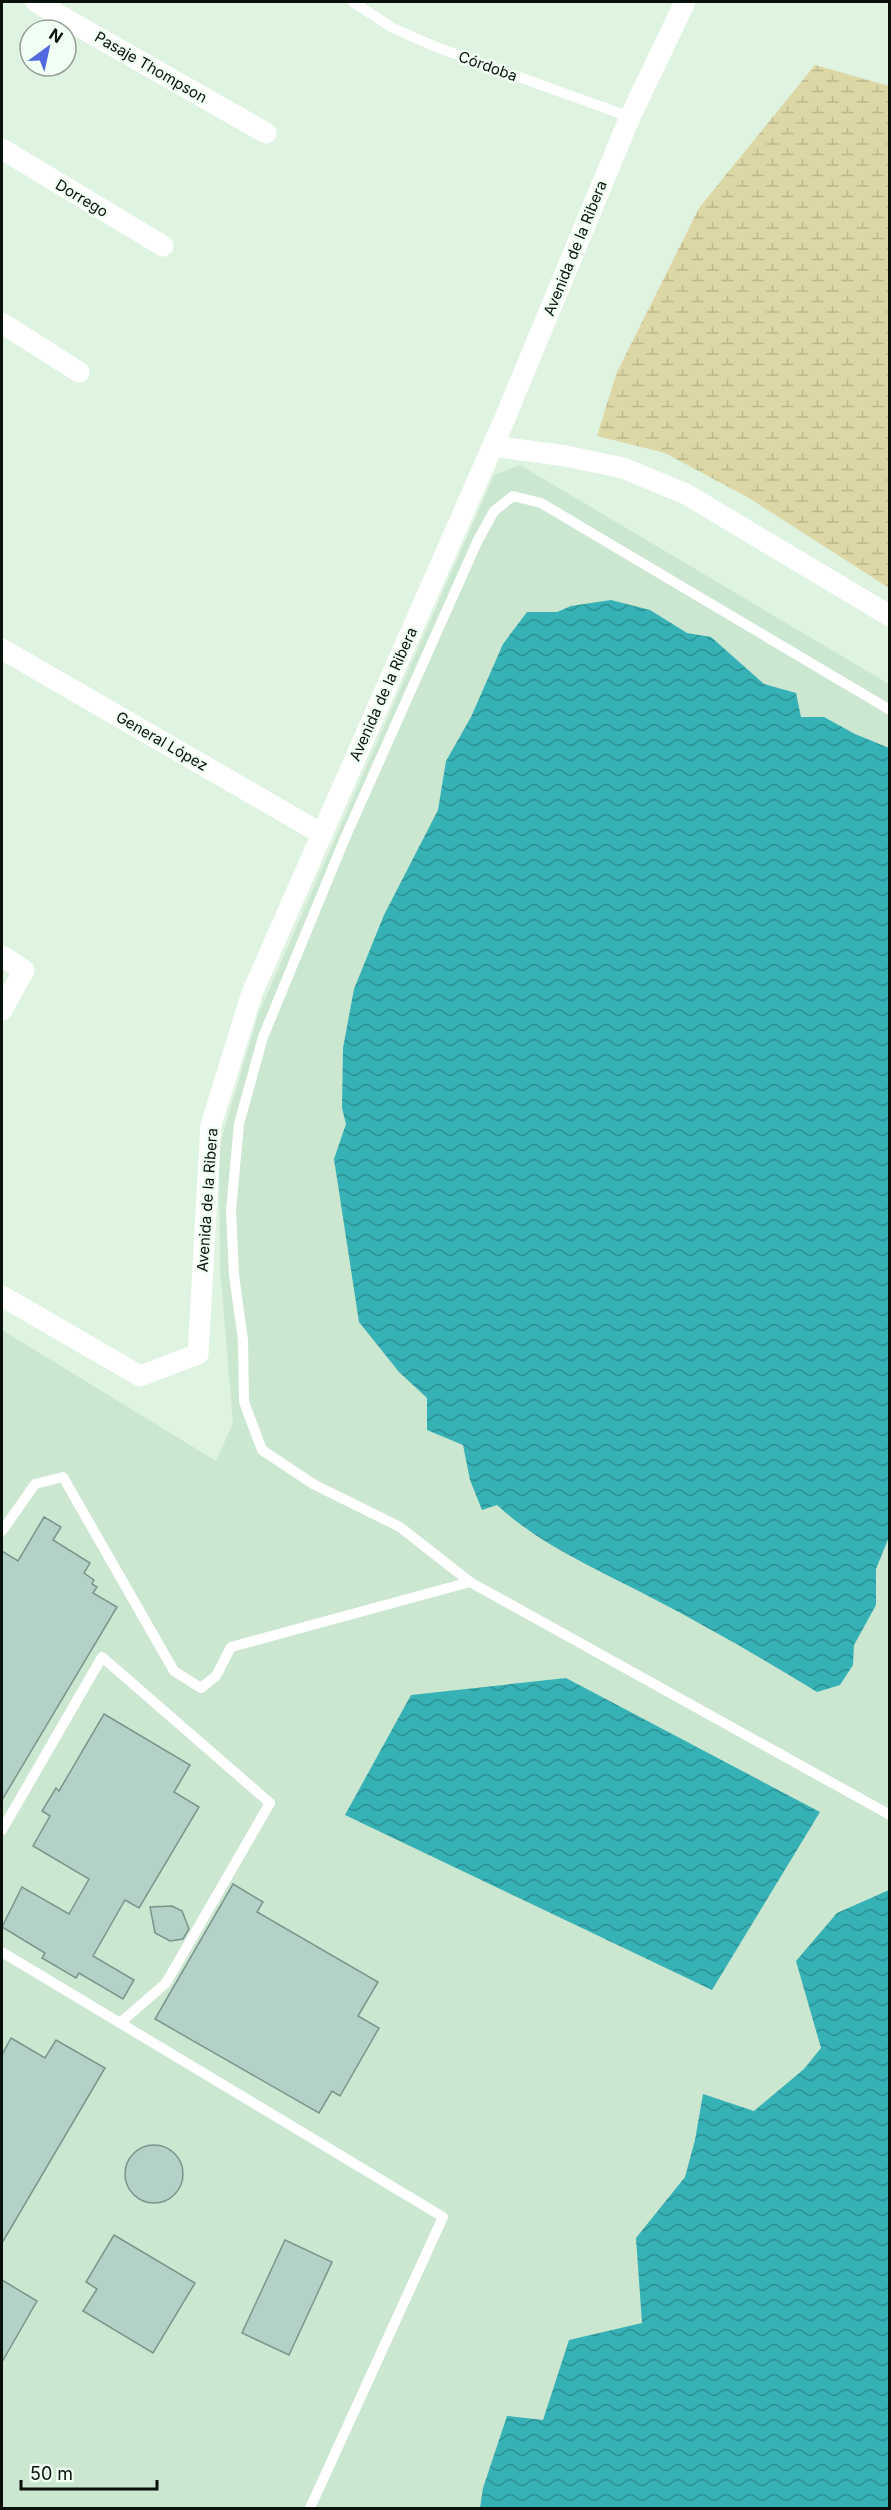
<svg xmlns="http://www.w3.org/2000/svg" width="891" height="2510" font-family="Inter,sans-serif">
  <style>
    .built { fill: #cbe7d0 }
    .wetland { fill: url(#wetland-marsh) }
    .water { fill: url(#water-waves) }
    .building { fill: #b4d1c8; stroke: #7a958c; stroke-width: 1.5 }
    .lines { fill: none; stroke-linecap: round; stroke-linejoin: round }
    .lane { stroke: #fff; stroke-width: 10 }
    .street { stroke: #fff; stroke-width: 21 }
    .labels { text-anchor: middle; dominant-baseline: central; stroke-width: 5; stroke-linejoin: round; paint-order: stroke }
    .street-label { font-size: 15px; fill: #0a110b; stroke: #f1fef3 }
  </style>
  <defs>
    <pattern id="wetland-marsh" width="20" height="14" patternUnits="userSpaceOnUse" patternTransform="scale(1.5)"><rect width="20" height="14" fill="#ddd7a5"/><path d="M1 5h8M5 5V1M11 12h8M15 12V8" fill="none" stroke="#bcb88d"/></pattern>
    <pattern id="water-waves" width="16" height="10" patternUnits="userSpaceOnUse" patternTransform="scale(1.5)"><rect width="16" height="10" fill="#36b1b6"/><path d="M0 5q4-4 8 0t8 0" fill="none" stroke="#2c8f92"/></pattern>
  </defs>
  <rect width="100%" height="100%" fill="#def4e1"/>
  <!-- built -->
  <path class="built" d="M520 465 889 684V2508H2V1330L216 1461 233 1423 220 1267 219 1147 258 1015 494 475Z"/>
  <!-- wetland -->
  <path class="wetland" d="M815 65 889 86V588L749 498 665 453 597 436 617 372 699 208Z"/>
  <!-- water -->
  <g class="water">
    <path d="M611 600 650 610 687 633 711 637 764 684 796 693 801 717H824L855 734 889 748V1537L876 1569V1605L854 1645 853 1665 840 1685 817 1692C763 1659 710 1628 654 1599 601 1571 541 1546 497 1505L482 1510 470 1480 463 1445 427 1430V1398L399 1372 359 1322 334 1159 346 1124 342 1108 343 1048 354 989 384 915 438 810 446 761 471 717 503 644 527 612H557L571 606Z"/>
    <path d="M566 1678 820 1812 712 1990 345 1815 411 1695Z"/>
    <path d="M889 1890V2508H480L483 2488 507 2416 543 2420 569 2340 642 2323 636 2238 685 2177 695 2140 703 2094 754 2111 804 2069 821 2048 796 1961 837 1913Z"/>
  </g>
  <!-- building -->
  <g class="building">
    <path d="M44 1517 61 1527 53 1540 90 1563 84 1573 94 1580 92 1584 97 1587 93 1593 117 1607 2 1800V1551L18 1561Z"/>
    <path d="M104 1714 190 1765 174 1792 199 1807 139 1908 125 1900 93 1956 134 1980 123 1999 79 1973 76 1978 42 1958 45 1953 2 1927 22 1887 69 1914 89 1879 33 1846 50 1816 42 1811 56 1788 59 1791Z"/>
    <path d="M233 1884 263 1902 257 1912 378 1982 358 2016 379 2028 340 2096 332 2091 319 2113 155 2019Z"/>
    <path d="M172 1906 182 1911 189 1929 183 1939 170 1941 155 1933 150 1907Z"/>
    <path d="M11 2038 45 2058 56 2040 105 2068 2 2243V2055Z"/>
    <circle cx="154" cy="2174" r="29"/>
    <path d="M114 2235 195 2283 153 2353 83 2311 97 2289 86 2282Z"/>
    <path d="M285 2240 332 2262 289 2355 242 2333Z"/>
    <path d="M2 2280 37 2301 2 2362Z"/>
  </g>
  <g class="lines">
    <!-- lane -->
    <g class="lane">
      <path d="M353 2 393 28 436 47 630 117"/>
      <path d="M890 710 541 503 513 496 494 511 478 540 345 838 263 1037 239 1124 231 1210 234 1275 243 1340 244 1402 262 1450 313 1484 400 1527 470 1582 890 1815"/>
      <path d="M2 1531 35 1484 63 1477 174 1671 201 1688 216 1676 231 1647 470 1582"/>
      <path d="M2 1830 102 1657 270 1803 166 1983 120 2023"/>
      <path d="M2 1952 443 2217 310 2508"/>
    </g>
    <!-- street -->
    <g class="street">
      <path d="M36 2 266 133"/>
      <path d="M2 149 163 246"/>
      <path d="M2 323 79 372"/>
      <path d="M493 446 566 456 623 468 686 494 890 616"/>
      <path d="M2 649 322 834"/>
      <path d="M2 956 24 970 2 1010"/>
      <path d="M2 1296 140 1376 198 1354 211 1125 252 993 505 418 630 117 685 2"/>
    </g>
  </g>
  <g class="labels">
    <!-- street labels -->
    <g class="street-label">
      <text transform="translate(488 66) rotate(20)">Córdoba</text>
      <text transform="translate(151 67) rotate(30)">Pasaje Thompson</text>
      <text transform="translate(82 198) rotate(31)">Dorrego</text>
      <text transform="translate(575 248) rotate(-68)">Avenida de la Ribera</text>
      <text transform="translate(383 694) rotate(-66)">Avenida de la Ribera</text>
      <text transform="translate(162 741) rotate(30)">General López</text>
      <text transform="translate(207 1200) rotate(-86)">Avenida de la Ribera</text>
    </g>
  </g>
  <!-- border -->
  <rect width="891" height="2510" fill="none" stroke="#0a110b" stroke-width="6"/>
  <!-- north arrow -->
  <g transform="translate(48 48) rotate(33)"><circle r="28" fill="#f1fef3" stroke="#959f96" stroke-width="1.5"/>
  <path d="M0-4.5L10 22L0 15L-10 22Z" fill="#5269df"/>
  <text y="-9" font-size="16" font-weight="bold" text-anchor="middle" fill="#0a110b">N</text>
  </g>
  <!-- scale -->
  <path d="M21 2480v9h136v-9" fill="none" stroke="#0a110b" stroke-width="3"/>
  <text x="30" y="2480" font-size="18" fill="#0a110b" stroke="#f1fef3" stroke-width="4.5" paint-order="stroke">50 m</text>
</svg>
